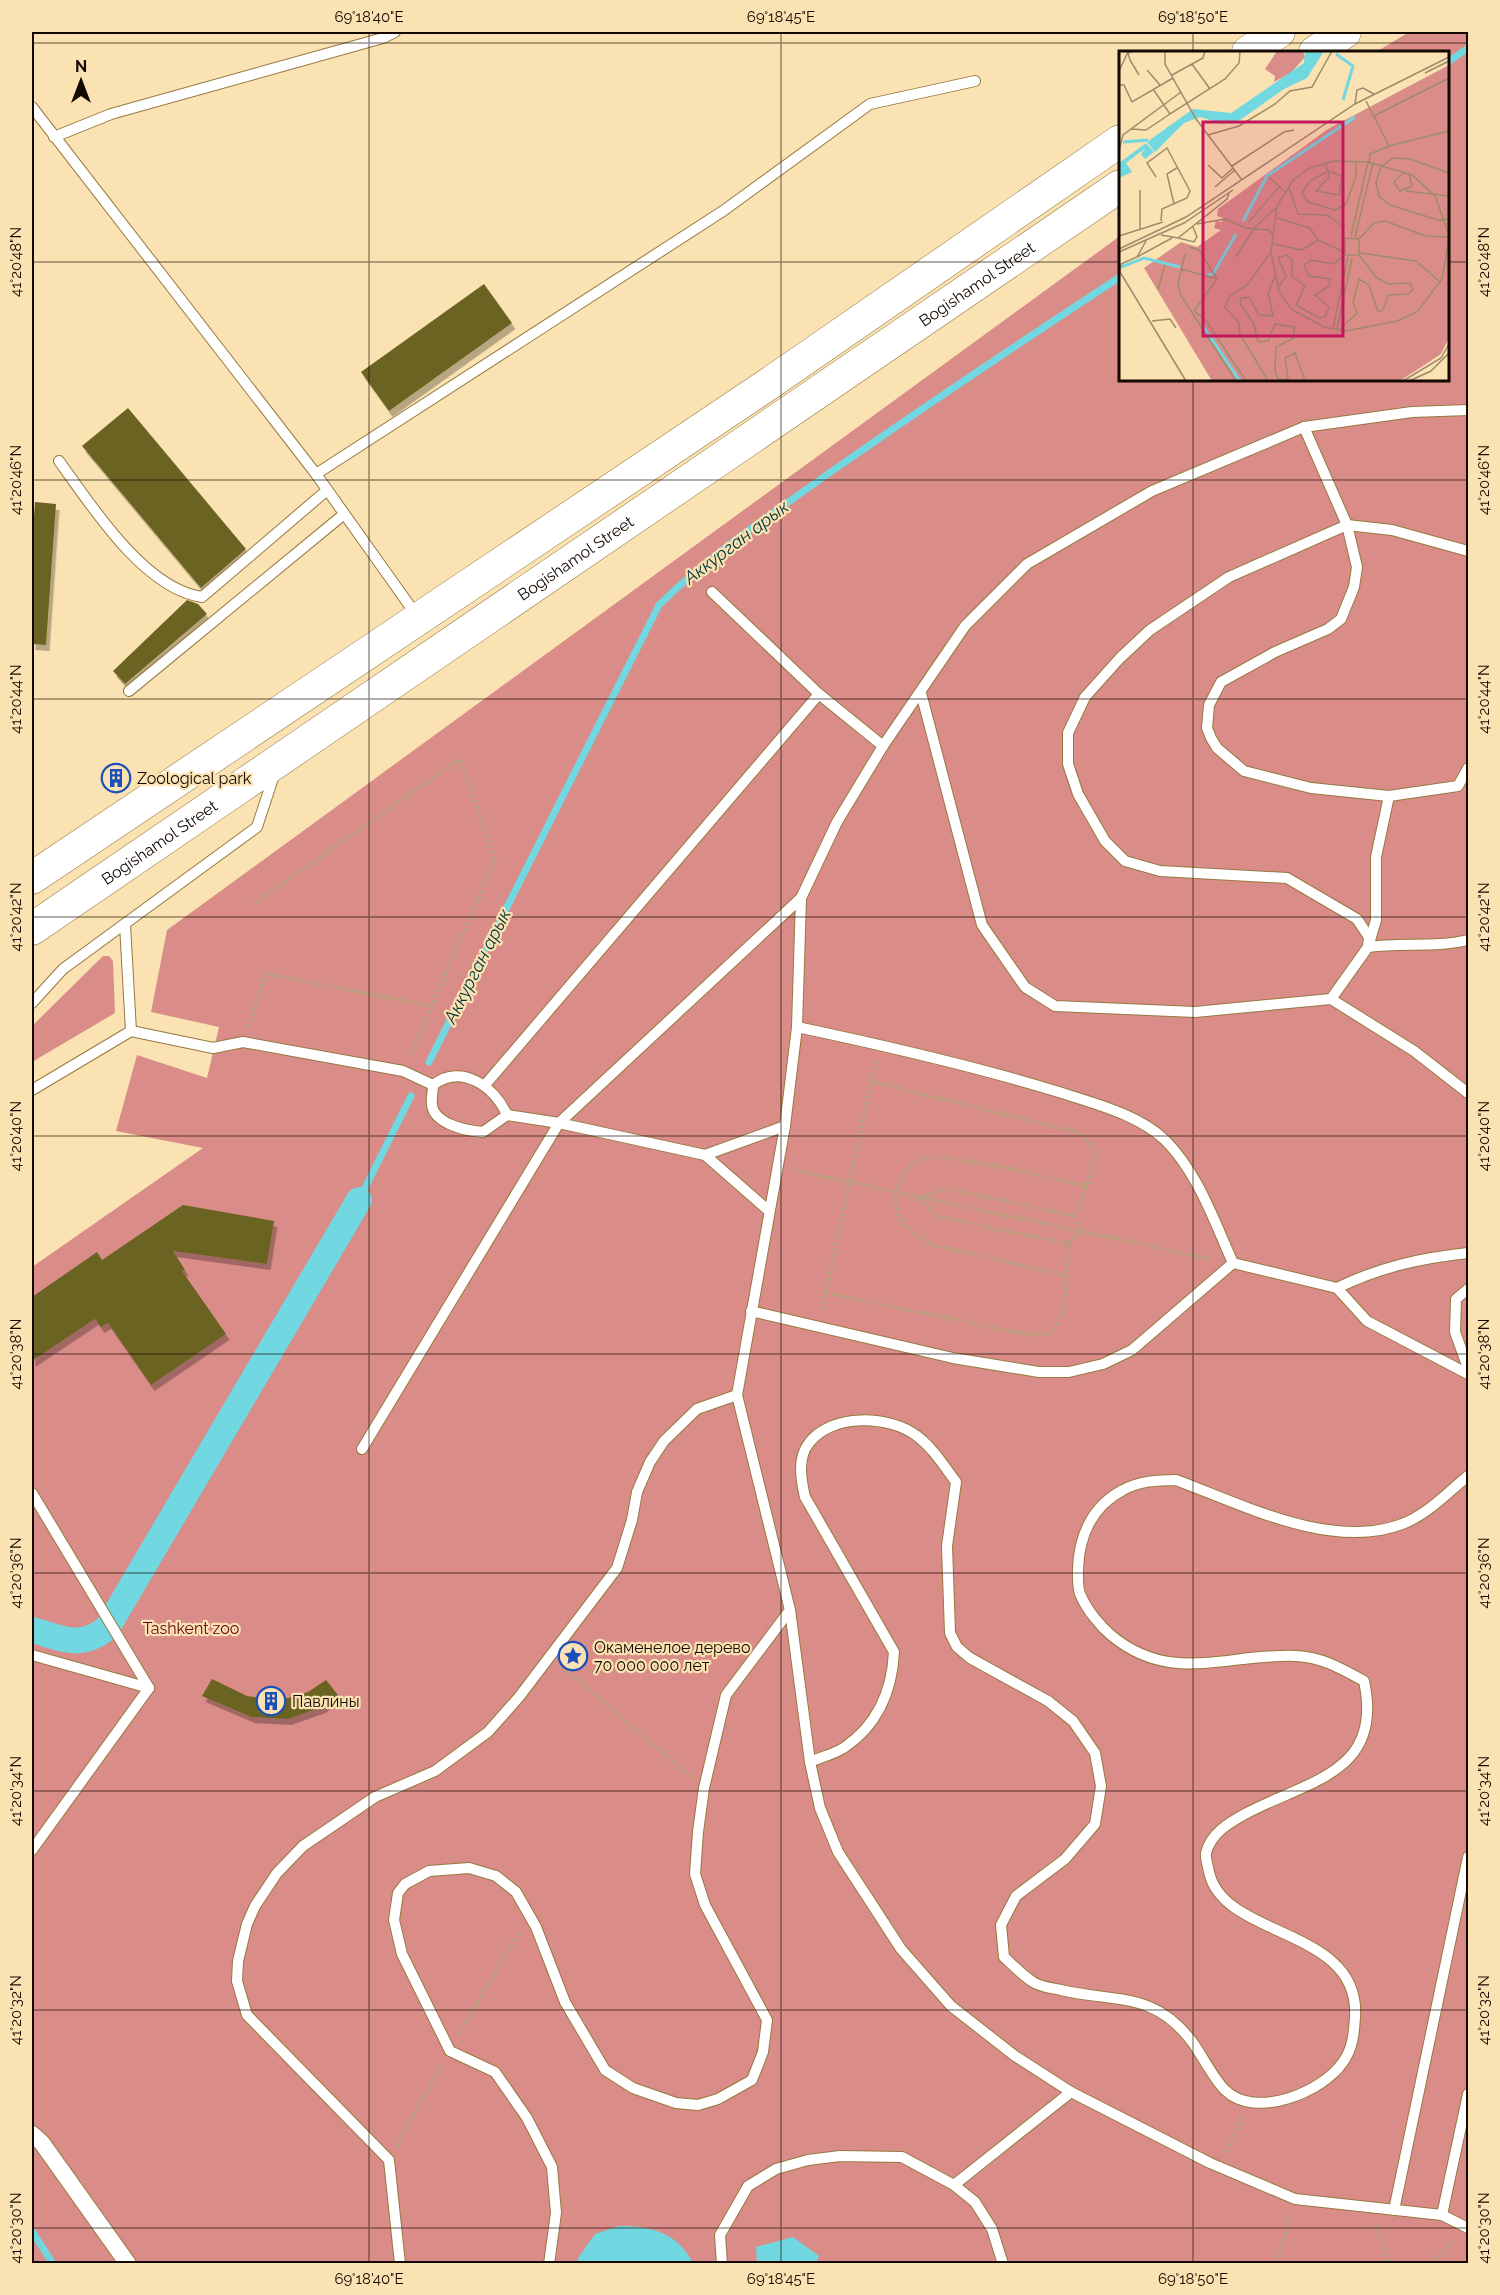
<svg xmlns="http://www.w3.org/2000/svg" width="1500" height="2295" font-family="Raleway,sans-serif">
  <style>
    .forest { fill: #da8c88 }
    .water { fill: #71d7e0 }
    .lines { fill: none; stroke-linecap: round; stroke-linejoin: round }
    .stream { stroke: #71d7e0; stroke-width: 7 }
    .canal { stroke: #71d7e0; stroke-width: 26 }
    .building { fill: #6b6424; filter: url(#shadow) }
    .service-casing { stroke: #97793f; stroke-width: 12 }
    .pedestrian-casing { stroke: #97793f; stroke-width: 18 }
    .secondary-casing { stroke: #97793f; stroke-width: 33 }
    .path { stroke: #b5a07c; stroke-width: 4; stroke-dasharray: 3 3; stroke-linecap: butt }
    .service { stroke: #fff; stroke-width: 10 }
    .pedestrian { stroke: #fff; stroke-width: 16 }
    .secondary { stroke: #fff; stroke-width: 32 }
    .ticks { fill: none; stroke: #140900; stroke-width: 1.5; stroke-opacity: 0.45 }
    .labels { text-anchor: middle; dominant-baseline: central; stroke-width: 4.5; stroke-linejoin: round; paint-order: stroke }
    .street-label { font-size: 16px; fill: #140900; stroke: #fbe2b2 }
    .poi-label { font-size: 16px; fill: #140900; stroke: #fbe2b2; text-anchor: start }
    .park-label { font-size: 16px; fill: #650312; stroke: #fbe2b2 }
    .water-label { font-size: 18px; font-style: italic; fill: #013539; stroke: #fbe2b2 }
    .inset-river { fill: none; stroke: #71d7e0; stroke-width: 3 }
    .inset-road { fill: none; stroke: #9f8b6b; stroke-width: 1.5 }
    .view { fill: #c2185b; fill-opacity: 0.15; stroke: #c2185b; stroke-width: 3 }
    .inset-edge { fill: none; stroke: #140900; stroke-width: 3 }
    .neatline { fill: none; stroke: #140900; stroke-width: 2 }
    .ticks-label { font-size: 15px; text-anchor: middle; fill: #140900 }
  </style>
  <defs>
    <filter id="shadow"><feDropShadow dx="3.5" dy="6" stdDeviation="0" flood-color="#0004"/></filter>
  </defs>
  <rect width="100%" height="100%" fill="#fbe2b2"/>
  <!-- forest -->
  <g class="forest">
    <path d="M1409 32H1468V2263H32V1267L203 1148 116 1131 137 1055 207 1078 219 1027 151 1012 167 930 1120 236V380H1448V52H1376Z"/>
    <path d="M103 956H109L113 961 115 1013 32 1062V1026Z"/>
  </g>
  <!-- water -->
  <g class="water">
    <path d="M619 2226C651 2226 678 2233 693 2263H578V2258L595 2234Z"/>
    <path d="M793 2237 819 2256 816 2263H757L756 2247Z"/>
  </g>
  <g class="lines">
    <!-- stream -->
    <g class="stream">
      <path d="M1448 62 1468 48"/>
      <path d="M429 1062 659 605C709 555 768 517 825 476 922 408 1021 342 1120 277"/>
      <path d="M359 1200 411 1096"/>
      <path d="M32 2231 53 2264"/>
    </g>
    <!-- canal -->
    <path class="canal" d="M32 1630C62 1638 80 1650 107 1628L359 1200"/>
  </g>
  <!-- building -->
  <g class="building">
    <path d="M484 284 512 323 389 411 361 372Z"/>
    <path d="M128 408 246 549 201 588 82 446Z"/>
    <path d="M35 502 56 504 46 645 32 644V545Z"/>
    <path d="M187 600 198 604 207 614 125 684 113 671Z"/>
    <path d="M183 1205 274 1221 267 1264 173 1251 185 1270 182 1271 226 1334 151 1385 108 1323 101 1327 95 1319 32 1361V1297L97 1252 102 1260Z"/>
    <path d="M212 1679 247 1696 268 1699 288 1698 308 1692 326 1680 338 1695 322 1707 288 1719 251 1717 202 1696Z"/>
  </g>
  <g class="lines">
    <!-- service casing -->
    <g class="service-casing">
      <g id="service">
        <path d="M32 107 316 474 417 616"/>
        <path d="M54 137 111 114 383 38 395 32"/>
        <path d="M1468 410 1412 412 1304 427 1152 491 1027 564 965 626 883 746 837 822 801 898 797 1027 785 1126 737 1395 790 1610 810 1762 820 1808 838 1852 901 1949 951 2006 1015 2056 1071 2092 1210 2163 1295 2199 1442 2215 1468 2228"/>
        <path d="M1304 427 1347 525 1357 567 1354 587 1341 619 1328 629 1275 652 1221 682 1209 705 1207 728 1211 738 1217 748 1244 771 1311 788 1389 796 1458 786 1468 768"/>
        <path d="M59 461C91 505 144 589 202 597L326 491"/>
        <path d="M316 474 723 211 870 104 975 81"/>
        <path d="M1468 551 1392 530 1347 525 1229 577 1150 630 1120 658 1085 697 1068 733V764L1078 794 1105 841 1125 861 1160 871 1287 878 1357 919 1369 937 1368 947C1401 942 1435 948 1468 940"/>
        <path d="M712 592 819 694 883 746"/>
        <path d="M129 691 343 515"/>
        <path d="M921 693 982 925 1025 987 1055 1006 1195 1012 1331 999 1414 1051 1468 1093"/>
        <path d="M125 925 131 1031"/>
        <path d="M1331 999 1368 947 1376 920V857L1389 796"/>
        <path d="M32 1003 63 969 257 827 275 772"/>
        <path d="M797 1027C887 1046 975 1066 1062 1093 1096 1104 1139 1115 1165 1140 1198 1173 1214 1221 1233 1263"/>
        <path d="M433 1085C461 1063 494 1086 507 1115"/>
        <path d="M485 1085 819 694"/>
        <path d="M32 1090 131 1031 213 1048 243 1042 403 1071 433 1085C433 1092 431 1099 432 1105 434 1124 467 1131 483 1132L507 1115 559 1123 705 1155 769 1211"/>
        <path d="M705 1155 785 1126"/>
        <path d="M1233 1263 1337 1288 1367 1321 1468 1374"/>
        <path d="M1337 1288C1380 1267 1421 1258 1468 1253"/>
        <path d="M1468 1289 1456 1299 1455 1332 1468 1368"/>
        <path d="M751 1311 953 1358 1039 1372H1069L1103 1364 1132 1350 1233 1263"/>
        <path d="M362 1449 559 1123 801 898"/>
        <path d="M32 1493 149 1688"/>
        <path d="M32 1655 149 1688"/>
        <path d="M810 1762C821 1757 835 1754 845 1747 877 1725 892 1691 894 1652L805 1497C801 1480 797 1458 809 1443 831 1413 890 1415 917 1436 933 1448 944 1466 956 1482L947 1546 950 1633 957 1647 970 1658 1048 1701 1073 1721 1095 1753 1101 1786 1095 1824 1065 1859 1016 1896 1001 1925 1004 1957C1013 1965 1023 1976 1033 1982 1040 1987 1052 1988 1061 1990 1115 2003 1154 1990 1193 2043 1203 2057 1213 2078 1225 2090 1255 2120 1323 2092 1343 2062 1353 2048 1354 2033 1355 2017 1361 1927 1223 1939 1209 1872 1208 1866 1205 1858 1206 1853 1211 1833 1229 1823 1245 1814 1309 1780 1384 1773 1364 1681 1342 1669 1322 1657 1296 1656 1227 1653 1172 1685 1112 1636 1100 1626 1087 1610 1081 1596 1077 1589 1078 1577 1078 1569 1079 1536 1092 1506 1123 1490 1139 1481 1158 1480 1176 1480 1241 1504 1332 1551 1402 1524 1427 1515 1448 1492 1468 1476"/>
        <path d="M32 1850 149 1688"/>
        <path d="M954 2185 1071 2092"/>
        <path d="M1394 2210 1468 1857"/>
        <path d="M1442 2215 1468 2094"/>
        <path d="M400 2264 389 2160 247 2015 237 1981 238 1961 247 1924 255 1906 277 1873 303 1846 375 1797 435 1771 488 1732 519 1697 617 1568 632 1520 637 1492 650 1462 664 1441 697 1409 737 1395"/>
        <path d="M549 2264 556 2213 552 2167 527 2118 495 2072 450 2051 402 1954 394 1920 398 1893 405 1884 429 1871 469 1868 496 1876 516 1892 536 1927 565 2002 605 2070 633 2088 676 2103 698 2105 718 2099 752 2080 763 2052 767 2020 705 1905 695 1874 698 1832 704 1788 726 1695 790 1610"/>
        <path d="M722 2264 720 2235 748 2186 776 2169 808 2160 840 2156 902 2157 954 2185 975 2202 992 2229 1003 2264"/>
      </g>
    </g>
    <!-- pedestrian casing -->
    <g class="pedestrian-casing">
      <path id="pedestrian" d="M32 2134 42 2143 128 2264"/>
    </g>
    <!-- secondary casing -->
    <g class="secondary-casing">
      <g id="secondary">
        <path d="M1248 52 1279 32"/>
        <path d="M1315 52 1345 32"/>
        <path d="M32 878 767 385 1120 141"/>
        <path id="s1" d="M32 929 1120 186"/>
      </g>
    </g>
    <!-- path -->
    <g class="path">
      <path d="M255 903 460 759 495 860 410 1056"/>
      <path d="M248 1027 266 974 431 1006"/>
      <path d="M793 1170 1211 1259"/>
      <path d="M1068 1244 936 1216 921 1199 944 1188 1075 1216"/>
      <path d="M1064 1275 929 1244 904 1225 897 1211 895 1192 906 1171 919 1159 942 1157 988 1164 1087 1186"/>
      <path d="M826 1293 1029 1335 1052 1333 1064 1310 1068 1244 1080 1231 1075 1216 1087 1186 1096 1151 1081 1133 872 1082"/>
      <path d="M822 1310 876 1060"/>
      <path d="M561 1666 690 1776"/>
      <path d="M459 2034 519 1932"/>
      <path d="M396 2147 442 2064"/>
      <path d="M1226 2152 1243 2116"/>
      <path d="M1376 2225 1390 2264"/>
      <path d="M1277 2264 1290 2215"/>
      <path d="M1422 2264 1440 2256 1454 2240"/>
    </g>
    <!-- service -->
    <use href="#service" class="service"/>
    <!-- pedestrian -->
    <use href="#pedestrian" class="pedestrian"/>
    <!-- secondary -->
    <use href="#secondary" class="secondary"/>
  </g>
  <!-- ticks -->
  <path class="ticks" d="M369 32V2264M781 32V2264M1193 32V52M32 43H1468M32 262H1120M1448 262H1468M1193 380V2264M32 480H1468M32 699H1468M32 917H1468M32 1136H1468M32 1354H1468M32 1573H1468M32 1791H1468M32 2010H1468M32 2228H1468"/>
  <!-- icons -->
  <defs>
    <g id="building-ring" transform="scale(1.5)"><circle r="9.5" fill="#fbe2b2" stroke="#1b4fbc" stroke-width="1.5"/><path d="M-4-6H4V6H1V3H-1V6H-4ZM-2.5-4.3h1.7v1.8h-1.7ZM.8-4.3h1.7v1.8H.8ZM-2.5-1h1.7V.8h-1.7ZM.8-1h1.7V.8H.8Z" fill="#1b4fbc"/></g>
    <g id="sight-ring" transform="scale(1.5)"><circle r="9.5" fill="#fbe2b2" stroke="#1b4fbc" stroke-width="1.5"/><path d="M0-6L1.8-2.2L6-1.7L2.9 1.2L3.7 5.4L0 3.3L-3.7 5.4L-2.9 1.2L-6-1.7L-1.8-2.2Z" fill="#1b4fbc"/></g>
  </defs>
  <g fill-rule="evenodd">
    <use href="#building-ring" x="116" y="778"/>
    <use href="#sight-ring" x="573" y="1656"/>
    <use href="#building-ring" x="271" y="1701"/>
  </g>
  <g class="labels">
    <!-- street labels -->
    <g class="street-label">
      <text stroke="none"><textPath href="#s1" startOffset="1144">Bogishamol Street</textPath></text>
      <text stroke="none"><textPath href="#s1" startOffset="658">Bogishamol Street</textPath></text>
      <text stroke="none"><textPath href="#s1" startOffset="154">Bogishamol Street</textPath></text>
    </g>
    <!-- poi labels -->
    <g class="poi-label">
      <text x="137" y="778">Zoological park</text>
      <text x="594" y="1647">Окаменелое дерево<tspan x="594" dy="18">70 000 000 лет</tspan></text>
      <text x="292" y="1701">Павлины</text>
    </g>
    <!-- park labels -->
    <g class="park-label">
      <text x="191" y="1628">Tashkent zoo</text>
    </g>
    <!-- water labels -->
    <g class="water-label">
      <text transform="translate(736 542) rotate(-37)">Аккурган арык</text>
      <text transform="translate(477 966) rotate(-63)">Аккурган арык</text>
    </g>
  </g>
  <!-- overview -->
  <g transform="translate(1119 51)">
    <rect width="330" height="330" fill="#fbe2b2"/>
    <path d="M158 0H184L186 6 172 22 155 31 156 25 146 18ZM330 14V287L322 303 281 330H93L25 217 62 191 78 196 102 179 95 177 97 170 103 171 104 167 98 165 99 158 209 78Z" fill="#da8c88"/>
    <path d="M186 0H205L188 27 165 38 121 69 104 73 81 66 65 72 36 101 28 91 74 58 112 62 185 12ZM27 92 35 101 26 108 22 103 26 98 20 102 7 112 13 121 0 127V112Z" fill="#71d7e0"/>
    <path class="inset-river" d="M217 3 234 15 224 49M4 91 29 89M124 170 148 125 236 66M2 216 25 207 61 216M88 224 94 223 117 183M84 275 121 330"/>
    <path class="inset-road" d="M14 0 9 2 11 9 20 24M46 0V13L77 68 123 129M73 13 91 38M28 19 41 34M0 20 9 1M306 22 330 10M53 24 84 7 86 0M0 34H5L13 51 54 27M34 38 51 63 106 28 120 12 121 1M247 50 270 95 251 103 250 112M236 53 238 39 244 37 255 43M255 65 330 27M12 78 27 79 51 63M89 84 120 75 156 53 171 40 193 36 213 0M270 95 330 80M0 99 4 84 62 41M205 111 209 120 210 126 197 140 220 144 223 125 209 120 191 130 183 142 189 151 216 159 227 153 237 125V110M89 114 103 127 114 117M113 115 165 81 175 79M285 121 275 131 281 140 293 135 290 123M330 122 291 108 273 107 261 118 257 132 260 145 271 154 319 169 330 168M37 126 28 112 48 97 71 140 68 147 43 158 42 170M150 126 166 141M96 136 116 119M170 137 179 163 208 164 222 174M287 140 330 145M55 153 48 123 59 116M158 167 191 177 199 189M129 172 160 136M78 173 106 168 127 177 149 179 155 184M21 179V139M42 184 59 187 108 148 110 142M330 184 316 145 293 124 249 111 215 110 191 117 174 129 158 155 152 201 160 240 172 258 205 276 227 280 278 270 298 261 323 228 330 188M0 185 44 171M232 185 249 111M236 186 254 112M59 187 75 191 78 186 74 176M240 188 255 172 266 170 307 185 330 186M199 189 223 200M27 190 18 206 2 213 1 221 67 330M154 193 183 199 199 189M70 196 80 199 98 228M0 198 67 166 236 53 330 6M0 201 65 172 114 139M241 202 297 210 321 231M66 203 59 232 61 243 117 330M18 206 53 187M117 206 136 176 158 156M62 218 98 228M157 222 149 242 154 265 140 264 130 246 122 247 121 253 135 273 139 291 149 290 156 273 175 276V287L157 296 156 320 159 328H169L166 307 176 302 186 330M160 235 167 225 159 207 167 204 173 209V225L186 235 177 254 200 267 206 266 210 256 196 244 210 235 211 228 190 225 185 214 192 209 214 213 226 204M39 238 46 214M75 260 88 271 127 330M75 260 98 228M33 270 51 268 57 277M214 277 229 206M218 278 233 207M221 278 238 262 234 251 240 228 250 234 259 261 264 259 269 244 290 243 294 238 291 232 269 233 258 227 240 204V188L226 187V204H240M149 330 121 283 120 272 106 256 110 246 129 233 152 201M284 330 322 307 330 293M290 330 312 320 330 302"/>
    <path class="view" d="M84 71H224V285H84Z"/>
    <rect width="330" height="330" class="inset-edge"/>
  </g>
  <!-- border -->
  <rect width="1500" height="2295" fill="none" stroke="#fbe2b2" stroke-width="66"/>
  <!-- north arrow -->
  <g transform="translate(81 81)" stroke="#fbe2b2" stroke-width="4.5" paint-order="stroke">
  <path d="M0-4.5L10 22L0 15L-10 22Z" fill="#140900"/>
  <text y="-9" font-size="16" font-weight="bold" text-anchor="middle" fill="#140900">N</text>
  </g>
  <rect x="33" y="33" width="1434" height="2229" class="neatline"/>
  <g class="ticks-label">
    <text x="369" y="22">69°18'40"E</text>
    <text x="781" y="22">69°18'45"E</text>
    <text x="1193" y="22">69°18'50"E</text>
    <text transform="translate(16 262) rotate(-90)" y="5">41°20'48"N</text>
    <text transform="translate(1484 262) rotate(-90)" y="5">41°20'48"N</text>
    <text transform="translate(16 480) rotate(-90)" y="5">41°20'46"N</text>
    <text transform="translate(1484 480) rotate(-90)" y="5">41°20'46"N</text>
    <text transform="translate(16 699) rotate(-90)" y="5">41°20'44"N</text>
    <text transform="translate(1484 699) rotate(-90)" y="5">41°20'44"N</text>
    <text transform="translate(16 917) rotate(-90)" y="5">41°20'42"N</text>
    <text transform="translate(1484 917) rotate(-90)" y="5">41°20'42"N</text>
    <text transform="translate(16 1136) rotate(-90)" y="5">41°20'40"N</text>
    <text transform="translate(1484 1136) rotate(-90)" y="5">41°20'40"N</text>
    <text transform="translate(16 1354) rotate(-90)" y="5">41°20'38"N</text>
    <text transform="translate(1484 1354) rotate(-90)" y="5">41°20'38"N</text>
    <text transform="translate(16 1573) rotate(-90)" y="5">41°20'36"N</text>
    <text transform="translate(1484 1573) rotate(-90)" y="5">41°20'36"N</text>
    <text transform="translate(16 1791) rotate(-90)" y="5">41°20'34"N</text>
    <text transform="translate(1484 1791) rotate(-90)" y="5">41°20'34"N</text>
    <text transform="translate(16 2010) rotate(-90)" y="5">41°20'32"N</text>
    <text transform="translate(1484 2010) rotate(-90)" y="5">41°20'32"N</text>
    <text transform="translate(16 2228) rotate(-90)" y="5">41°20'30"N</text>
    <text transform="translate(1484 2228) rotate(-90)" y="5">41°20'30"N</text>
    <text x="369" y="2284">69°18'40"E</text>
    <text x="781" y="2284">69°18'45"E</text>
    <text x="1193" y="2284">69°18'50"E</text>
  </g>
</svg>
